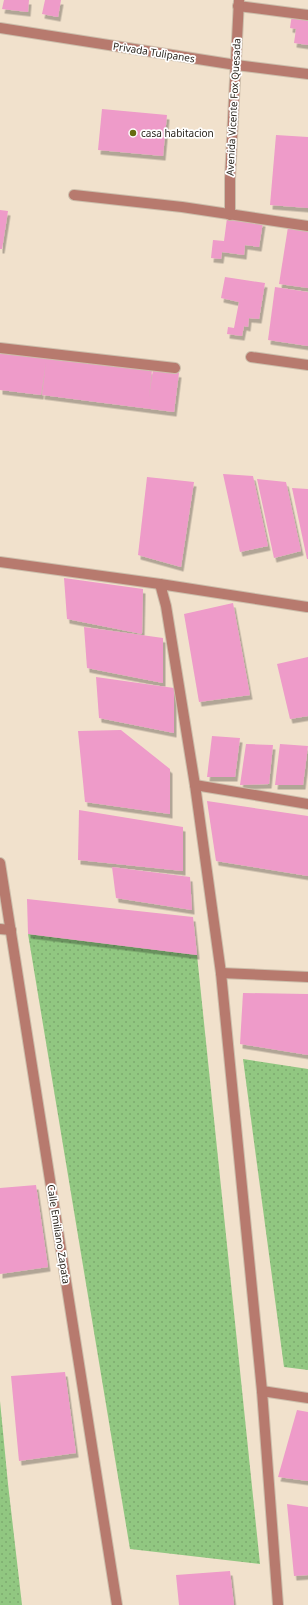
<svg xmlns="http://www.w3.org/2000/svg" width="308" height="1605" font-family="'Noto Sans',sans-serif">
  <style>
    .grass { fill: url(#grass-dots) }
    .building { fill: #ee9bc9; filter: url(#shadow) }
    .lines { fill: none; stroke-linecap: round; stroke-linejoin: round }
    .minor-casing { stroke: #ccbeab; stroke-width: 12 }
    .minor { stroke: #b77a6e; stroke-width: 10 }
    .poi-dot { fill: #666c11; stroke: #fff; stroke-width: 1.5 }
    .labels { text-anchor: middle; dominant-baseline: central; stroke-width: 3.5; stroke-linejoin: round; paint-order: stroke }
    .street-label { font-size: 10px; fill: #241e17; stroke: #fff }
    .poi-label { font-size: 10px; fill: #241e17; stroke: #fff; text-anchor: start }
  </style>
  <defs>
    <pattern id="grass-dots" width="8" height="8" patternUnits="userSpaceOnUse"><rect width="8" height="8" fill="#91c781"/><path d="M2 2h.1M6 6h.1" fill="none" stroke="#7daa6f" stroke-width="1.8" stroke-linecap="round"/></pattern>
    <filter id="shadow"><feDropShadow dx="2.5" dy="4.5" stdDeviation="0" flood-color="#0004"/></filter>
  </defs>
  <rect width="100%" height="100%" fill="#f1e1cc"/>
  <!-- grass -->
  <g class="grass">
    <path d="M28 934 197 955 260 1564 130 1549Z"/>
    <path d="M243 1059 308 1069V1370L284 1367Z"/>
    <path d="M0 1401 8 1484 22 1605H0Z"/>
  </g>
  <!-- building -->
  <g class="building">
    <path d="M4 0H29L28 12 2 9Z"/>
    <path d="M45 0H61L58 17 42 14Z"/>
    <path d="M292 14 308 16V45L294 43 296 29 290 28Z"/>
    <path d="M102 109 167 115 163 156 98 150Z"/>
    <path d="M276 135 308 137V208L270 205Z"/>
    <path d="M0 210 8 211 2 249H0Z"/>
    <path d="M227 218 263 222 259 247 245 245 244 255 222 252 221 259 211 258 213 240 224 241Z"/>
    <path d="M288 227 308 230V288L279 284Z"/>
    <path d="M225 277 265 283 259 319 249 318 248 327 244 326 242 336 227 334 228 327 234 328 239 302 221 298Z"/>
    <path d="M275 287 308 292V346L268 340Z"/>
    <path d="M0 350 152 370 149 398 153 370 179 373 174 412 42 395 46 362 41 395 0 390Z"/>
    <path d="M223 474 253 476 268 546 240 552Z"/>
    <path d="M147 477 194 482 181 567 138 555Z"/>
    <path d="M257 479 286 482 301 551 274 558Z"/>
    <path d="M292 488 308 489V559H307Z"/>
    <path d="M64 578 143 589 142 634 67 619Z"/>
    <path d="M233 603 250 695 199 702 184 614Z"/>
    <path d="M84 627 163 638V683L87 668Z"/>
    <path d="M308 657V716L290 719 277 664Z"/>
    <path d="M96 677 174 688V733L99 718Z"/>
    <path d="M121 730 170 769V814L85 802 78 731Z"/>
    <path d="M212 736 240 738 235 777H207Z"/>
    <path d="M246 744 273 745 269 784 240 785Z"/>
    <path d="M280 744 308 746 303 785H275Z"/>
    <path d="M207 801 308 816V876L216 861Z"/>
    <path d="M79 810 183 827V871L78 860Z"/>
    <path d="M112 867 190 877 192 910 116 898Z"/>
    <path d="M27 899 193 917 197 955 28 934Z"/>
    <path d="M243 993 308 994V1055L240 1044Z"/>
    <path d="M36 1185 48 1267 0 1274V1188Z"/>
    <path d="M65 1372 76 1453 19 1461 11 1376Z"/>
    <path d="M297 1410 308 1412V1481L278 1477Z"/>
    <path d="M287 1504 308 1507V1575L294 1576Z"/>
    <path d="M230 1571 234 1605H179L176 1575Z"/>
  </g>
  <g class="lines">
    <!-- minor casing -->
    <g class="minor-casing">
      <g id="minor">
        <path d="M238 6 308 15"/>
        <path d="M0 28 236 65 308 74"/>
        <path d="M74 195 182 207 308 226"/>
        <path d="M230 215V179L239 0"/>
        <path d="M0 348 175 368"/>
        <path d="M251 357 308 365"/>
        <path d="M0 562 160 584"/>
        <path d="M195 785 308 804"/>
        <path d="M0 863 117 1605"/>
        <path d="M0 929 11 930"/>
        <path d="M221 973 308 977"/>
        <path d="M262 1391 308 1398"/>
        <path d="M278 1605 262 1391 221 973 195 785 166 606 160 584 307 607"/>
      </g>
    </g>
    <!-- minor -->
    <use href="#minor" class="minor"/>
  </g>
  <!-- markers -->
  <circle class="poi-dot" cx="133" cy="133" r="4"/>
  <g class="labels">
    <!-- street labels -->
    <g class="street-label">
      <text transform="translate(154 52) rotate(9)">Privada Tulipanes</text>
      <text transform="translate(233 107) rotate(-87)">Avenida Vicente Fox Quesada</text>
      <text transform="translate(59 1234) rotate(81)">Calle Emiliano Zapata</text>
    </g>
    <!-- poi labels -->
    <g class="poi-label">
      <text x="141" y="133">casa habitacion</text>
    </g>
  </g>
</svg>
